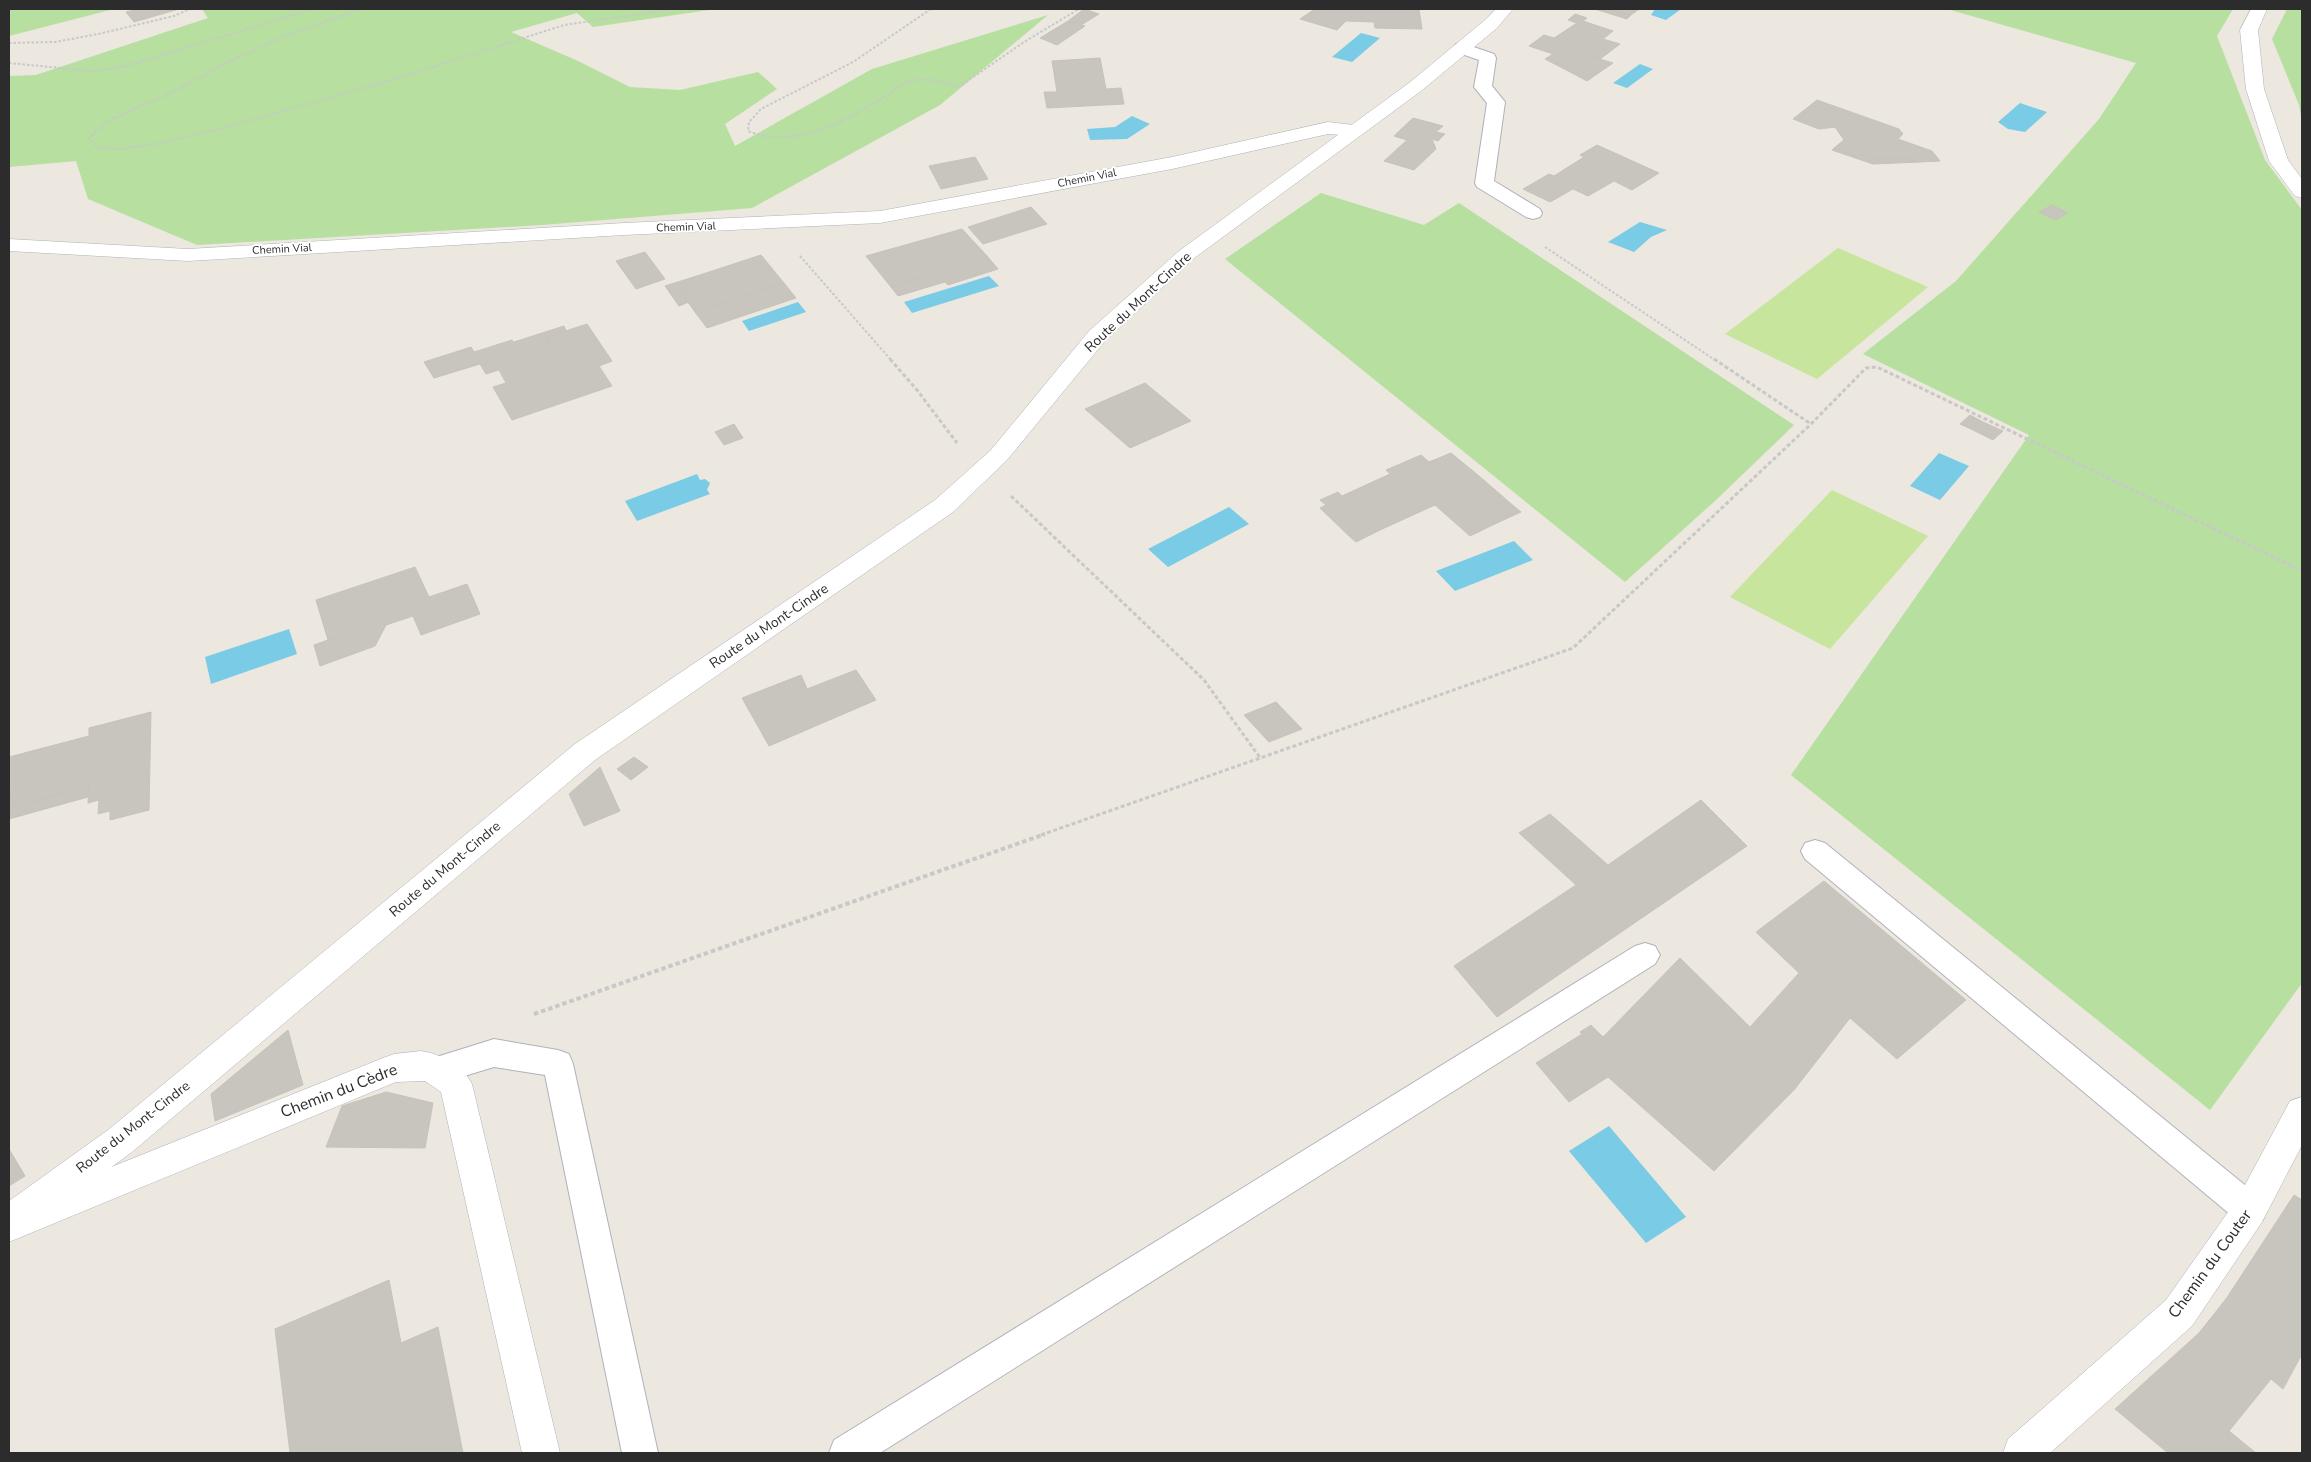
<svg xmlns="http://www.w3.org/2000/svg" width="2311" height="1462" font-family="'Nunito Sans',sans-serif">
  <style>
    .green { fill: #b6dfa0 }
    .pitch { fill: #c7e59d }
    .water { fill: #7acbe6 }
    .building { fill: #c8c5be; stroke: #c8c2b9 }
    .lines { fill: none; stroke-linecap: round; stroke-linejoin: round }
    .service-casing { stroke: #b0b2bb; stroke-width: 2 }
    .minor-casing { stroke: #b0b2bb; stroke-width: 1 }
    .tertiary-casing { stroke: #b0b2bb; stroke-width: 1 }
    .path-far2 { stroke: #c8c8c8; stroke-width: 2; stroke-dasharray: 2.5 2; stroke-linecap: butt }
    .path-far1 { stroke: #c8c8c8; stroke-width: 3; stroke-dasharray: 4 2.5; stroke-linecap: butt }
    .path { stroke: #c8c8c8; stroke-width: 4; stroke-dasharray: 4.5 3; stroke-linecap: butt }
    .service { fill: #fff; fill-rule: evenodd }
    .minor { fill: #fff; fill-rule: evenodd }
    .tertiary { fill: #fff; fill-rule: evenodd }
    .labels { text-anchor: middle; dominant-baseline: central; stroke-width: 4; stroke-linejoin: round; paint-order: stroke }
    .far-street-label { font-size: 11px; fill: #2c2c2c; stroke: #fff }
    .street-label { font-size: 14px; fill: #2c2c2c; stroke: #fff }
    .near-street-label { font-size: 16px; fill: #2c2c2c; stroke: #fff }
  </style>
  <rect width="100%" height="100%" fill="#ece7df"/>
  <!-- green -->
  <g class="green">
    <path d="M9 9H114L9 36Z"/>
    <path d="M202 9H716L593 27 577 13 511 32 578 61 630 87 680 90 758 72 777 89 725 124 735 146 872 69 1048 15 940 105 752 208 542 225 197 245 88 199 76 161 9 167V76L36 75 208 18Z"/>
    <path d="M1947 9H2233L2217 36 2265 160 2302 210V983L2210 1110 1791 775 2029 435 1863 354 1956 281 2099 119 2136 63Z"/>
    <path d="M2287 9H2302V122L2299 105 2272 39Z"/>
    <path d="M1321 193 1424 225 1459 203 1794 425 1716 500 1625 582 1225 259Z"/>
  </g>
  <!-- pitch -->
  <g class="pitch">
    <path d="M1838 248 1928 287 1817 379 1725 334Z"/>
    <path d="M1832 490 1928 536 1830 649 1730 597Z"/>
  </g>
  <!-- water -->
  <g class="water">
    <path d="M1655 9H1681L1666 20 1651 15Z"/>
    <path d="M1361 33 1380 38 1352 62 1332 57Z"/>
    <path d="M1640 64 1653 69 1627 88 1613 83Z"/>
    <path d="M2020 103 2047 112 2025 132 2008 129 1998 122Z"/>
    <path d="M1132 116 1150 124 1127 139 1090 140 1087 129 1115 127Z"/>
    <path d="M1640 222 1667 230 1651 237 1634 252 1608 242Z"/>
    <path d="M989 276 999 286 912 313 904 302Z"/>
    <path d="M798 302 806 312 749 331 742 321Z"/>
    <path d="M1939 453 1969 466 1940 500 1910 486Z"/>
    <path d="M697 474 700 480 705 479 710 483 707 490 710 494 637 521 625 501Z"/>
    <path d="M1229 507 1249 524 1168 567 1148 549Z"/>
    <path d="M1514 541 1533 560 1455 591 1436 571Z"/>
    <path d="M289 629 297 654 211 684 205 657Z"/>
    <path d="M1609 1126 1686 1217 1646 1243 1569 1151Z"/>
  </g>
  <!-- building -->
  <g class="building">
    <path d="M139 9H179L134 22 126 12Z"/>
    <path d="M1084 9 1099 14 1081 25 1068 21Z"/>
    <path d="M1315 9H1419L1422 29 1375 28 1374 22 1346 21 1337 30 1300 19Z"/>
    <path d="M1595 9H1611L1631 15 1627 19Z"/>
    <path d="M1611 9H1639L1631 15Z"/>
    <path d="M1575 14 1587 18 1583 21 1613 31 1603 39 1620 44 1600 59 1593 57 1570 72 1545 59 1553 54 1529 46 1544 35 1554 38 1577 23 1568 20Z"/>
    <path d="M1068 21 1085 26 1057 45 1040 38Z"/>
    <path d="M1593 57 1613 63 1587 81 1570 72Z"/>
    <path d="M1100 58 1106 89 1121 88 1124 104 1047 108 1044 92H1057L1052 61Z"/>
    <path d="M1817 100 1899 129 1903 134 1898 139 1932 151 1940 161 1919 162 1907 159H1878L1862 154 1858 157 1834 148 1844 140 1835 127 1819 129 1793 119Z"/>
    <path d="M1413 118 1443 126 1436 132 1445 134 1438 141 1432 139 1436 149 1414 170 1384 161 1407 140 1394 136Z"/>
    <path d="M1597 145 1659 173 1632 190 1614 181 1588 196 1573 189 1550 202 1523 189 1549 174 1554 176 1584 157 1580 155Z"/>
    <path d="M1834 148 1858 157 1862 154 1878 159H1907L1919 162 1873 164 1832 150Z"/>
    <path d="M975 157 988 179 941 189 929 166Z"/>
    <path d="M2052 205 2068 213 2055 220 2039 212Z"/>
    <path d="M1031 207 1047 224 983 244 968 227Z"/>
    <path d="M962 229 988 257 891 287 866 256Z"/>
    <path d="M645 252 665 279 636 289 616 261Z"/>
    <path d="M761 255 784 283 695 312 680 291 705 282 700 275Z"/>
    <path d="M988 257 998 269 948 285 945 282 898 296 891 287Z"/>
    <path d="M700 275 705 282 680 291 689 302 679 306 665 286Z"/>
    <path d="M784 283 796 298 707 328 695 312Z"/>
    <path d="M587 324 612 361 599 366 612 386 512 420 493 387 506 383 499 370 486 374 480 364 434 378 424 362 471 347 474 352 512 340 518 350 549 341 547 337Z"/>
    <path d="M564 326 566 331 547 337 549 341 518 350 514 342Z"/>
    <path d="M1145 383 1191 421 1130 448 1085 409Z"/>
    <path d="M1970 415 1981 421 1971 429 1960 424Z"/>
    <path d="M1981 421 2003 431 1993 440 1971 429Z"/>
    <path d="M734 424 743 438 724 445 715 432Z"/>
    <path d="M1451 453 1479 476 1457 486 1429 462Z"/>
    <path d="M1421 455 1457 486 1479 476 1516 508 1494 518 1499 522 1470 536 1435 505 1380 530 1374 524 1349 536 1320 508 1326 505 1320 500 1338 492 1342 496 1390 474 1386 470Z"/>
    <path d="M1516 508 1521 512 1499 522 1494 518Z"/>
    <path d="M1374 524 1380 530 1356 542 1349 536Z"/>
    <path d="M415 567 429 597 467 584 480 614 421 635 413 616 386 625 383 620 328 640 316 600Z"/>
    <path d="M383 620 386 625 375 646 320 666 314 645Z"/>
    <path d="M856 670 876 700 769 746 742 698 778 684 783 692 805 684 807 689Z"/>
    <path d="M801 675 805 684 783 692 778 684Z"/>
    <path d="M1276 702 1302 729 1269 742 1244 715Z"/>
    <path d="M151 712 149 810 110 820V811L98 814 99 800 88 803 89 786 10 808 9 757 89 736V728Z"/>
    <path d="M634 757 648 767 631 780 617 769Z"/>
    <path d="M600 767 620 811 584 826 569 794Z"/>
    <path d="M89 786 88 797 9 819 10 808Z"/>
    <path d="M1701 800 1747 846 1497 1017 1454 966 1576 885 1519 833 1550 814 1608 865Z"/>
    <path d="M1824 881 1966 1000 1897 1059 1850 1018 1794 1090 1714 1171 1608 1077 1569 1102 1536 1063 1582 1034 1580 1032 1591 1025 1603 1037 1680 958 1750 1027 1799 973 1756 932Z"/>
    <path d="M288 1030 303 1085 215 1121 211 1094Z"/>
    <path d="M386 1092 433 1103 425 1148 326 1147 342 1106Z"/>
    <path d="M9 1149 25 1176 9 1186Z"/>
    <path d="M2294 1195 2302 1200V1354L2283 1389 2271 1379 2229 1431 2256 1453H2168L2115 1409 2199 1333 2226 1299Z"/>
    <path d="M389 1280 401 1343 438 1327 463 1453H290L275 1329Z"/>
  </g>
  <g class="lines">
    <!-- service casing -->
    <g class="service-casing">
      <g id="service">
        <path d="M1462 43 1494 54 1496 58 1492 86 1505 102 1494 181 1540 209 1542 213 1540 217 1533 219 1526 217 1477 187 1475 183 1487 103 1474 87 1479 60 1456 52 1454 48 1456 44Z"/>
        <path d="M1815 840 1825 843 2262 1199 2267 1210 2262 1221 2250 1226 2238 1221 1805 859 1801 851 1805 843Z"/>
        <path d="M1645 943 1655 946 1660 955 1655 964 880 1453H829L834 1440 1635 946Z"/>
        <path d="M494 1039 558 1050 569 1054 573 1064 658 1453H622L545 1075 494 1067 438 1084 427 1080 422 1070 427 1060Z"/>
      </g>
    </g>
    <!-- minor casing -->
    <g class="minor-casing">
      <g id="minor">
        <path d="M2251 9H2267L2258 30 2264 89 2288 160 2302 179V198L2295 196 2269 161 2246 89 2240 30Z"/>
        <path d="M1328 122 1362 126 1364 130 1362 134 1355 136 1328 134 1172 169 880 223 624 235 188 261 9 251V239L188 249 624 223 880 211 1172 157Z"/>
        <path d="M421 1051C441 1054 463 1065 472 1084L560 1453H522L441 1092 425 1081 396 1082 9 1242V1208L383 1058 394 1054Z"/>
        <path d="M2302 1097V1145L2262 1222 2192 1326 2050 1453H2003L2008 1439 2166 1300 2238 1198 2290 1101Z"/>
      </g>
    </g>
    <!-- tertiary casing -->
    <g class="tertiary-casing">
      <path id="tertiary" d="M1496 9H1513L1497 28 1421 91 1193 259 1105 341 1007 460 953 512 595 760 132 1152 21 1233 9 1237V1201L108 1130 575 744 935 500 991 450 1089 331 1179 251 1409 83 1485 20Z"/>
    </g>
    <!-- path-far2 -->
    <g class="path-far2">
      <path d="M361 9 285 36 229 62 171 93 107 121 89 138 98 148 121 149 161 143 231 126 405 76 564 25 674 9"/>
      <path d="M931 9 853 62 761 109 749 122 748 131C793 149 842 123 881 99 891 93 899 84 910 81 927 77 943 81 959 87L1024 42 1079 9"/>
      <path d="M9 43 55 42 98 34 174 16 190 9"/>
      <path d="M9 63 92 71 123 67 313 9"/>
      <path d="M1545 247 1715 360"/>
      <path d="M800 256 891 360"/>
    </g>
    <!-- path-far1 -->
    <g class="path-far1">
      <path d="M890 359 917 390 957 443"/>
      <path d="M1714 359 1811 424"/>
      <path d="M1011 496 1204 680 1261 759"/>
      <path d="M1041 835 1573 648 1811 424 1866 368 1877 367 2302 571"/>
    </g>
    <!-- path -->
    <path class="path" d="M534 1014 1045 834"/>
    <!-- service -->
    <use href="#service" class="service"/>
    <!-- minor -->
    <use href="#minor" class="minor"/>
    <!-- tertiary -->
    <use href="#tertiary" class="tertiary"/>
  </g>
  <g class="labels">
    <!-- far-street labels -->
    <g class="far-street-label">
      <text transform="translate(1087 178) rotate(-11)">Chemin Vial</text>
      <text transform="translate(686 227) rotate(-2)">Chemin Vial</text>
      <text transform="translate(282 249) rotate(-3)">Chemin Vial</text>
    </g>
    <!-- street labels -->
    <g class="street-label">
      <text transform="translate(1138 302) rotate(-43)">Route du Mont-Cindre</text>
      <text transform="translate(769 626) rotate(-34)">Route du Mont-Cindre</text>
      <text transform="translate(445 869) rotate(-40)">Route du Mont-Cindre</text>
      <text transform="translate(133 1127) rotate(-38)">Route du Mont-Cindre</text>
    </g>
    <!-- near-street labels -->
    <g class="near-street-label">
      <text transform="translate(339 1091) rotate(-21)">Chemin du Cèdre</text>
      <text transform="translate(2210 1264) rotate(-54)">Chemin du Couter</text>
    </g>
  </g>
  <!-- border -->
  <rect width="2311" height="1462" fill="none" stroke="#2c2c2c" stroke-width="20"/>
</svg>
